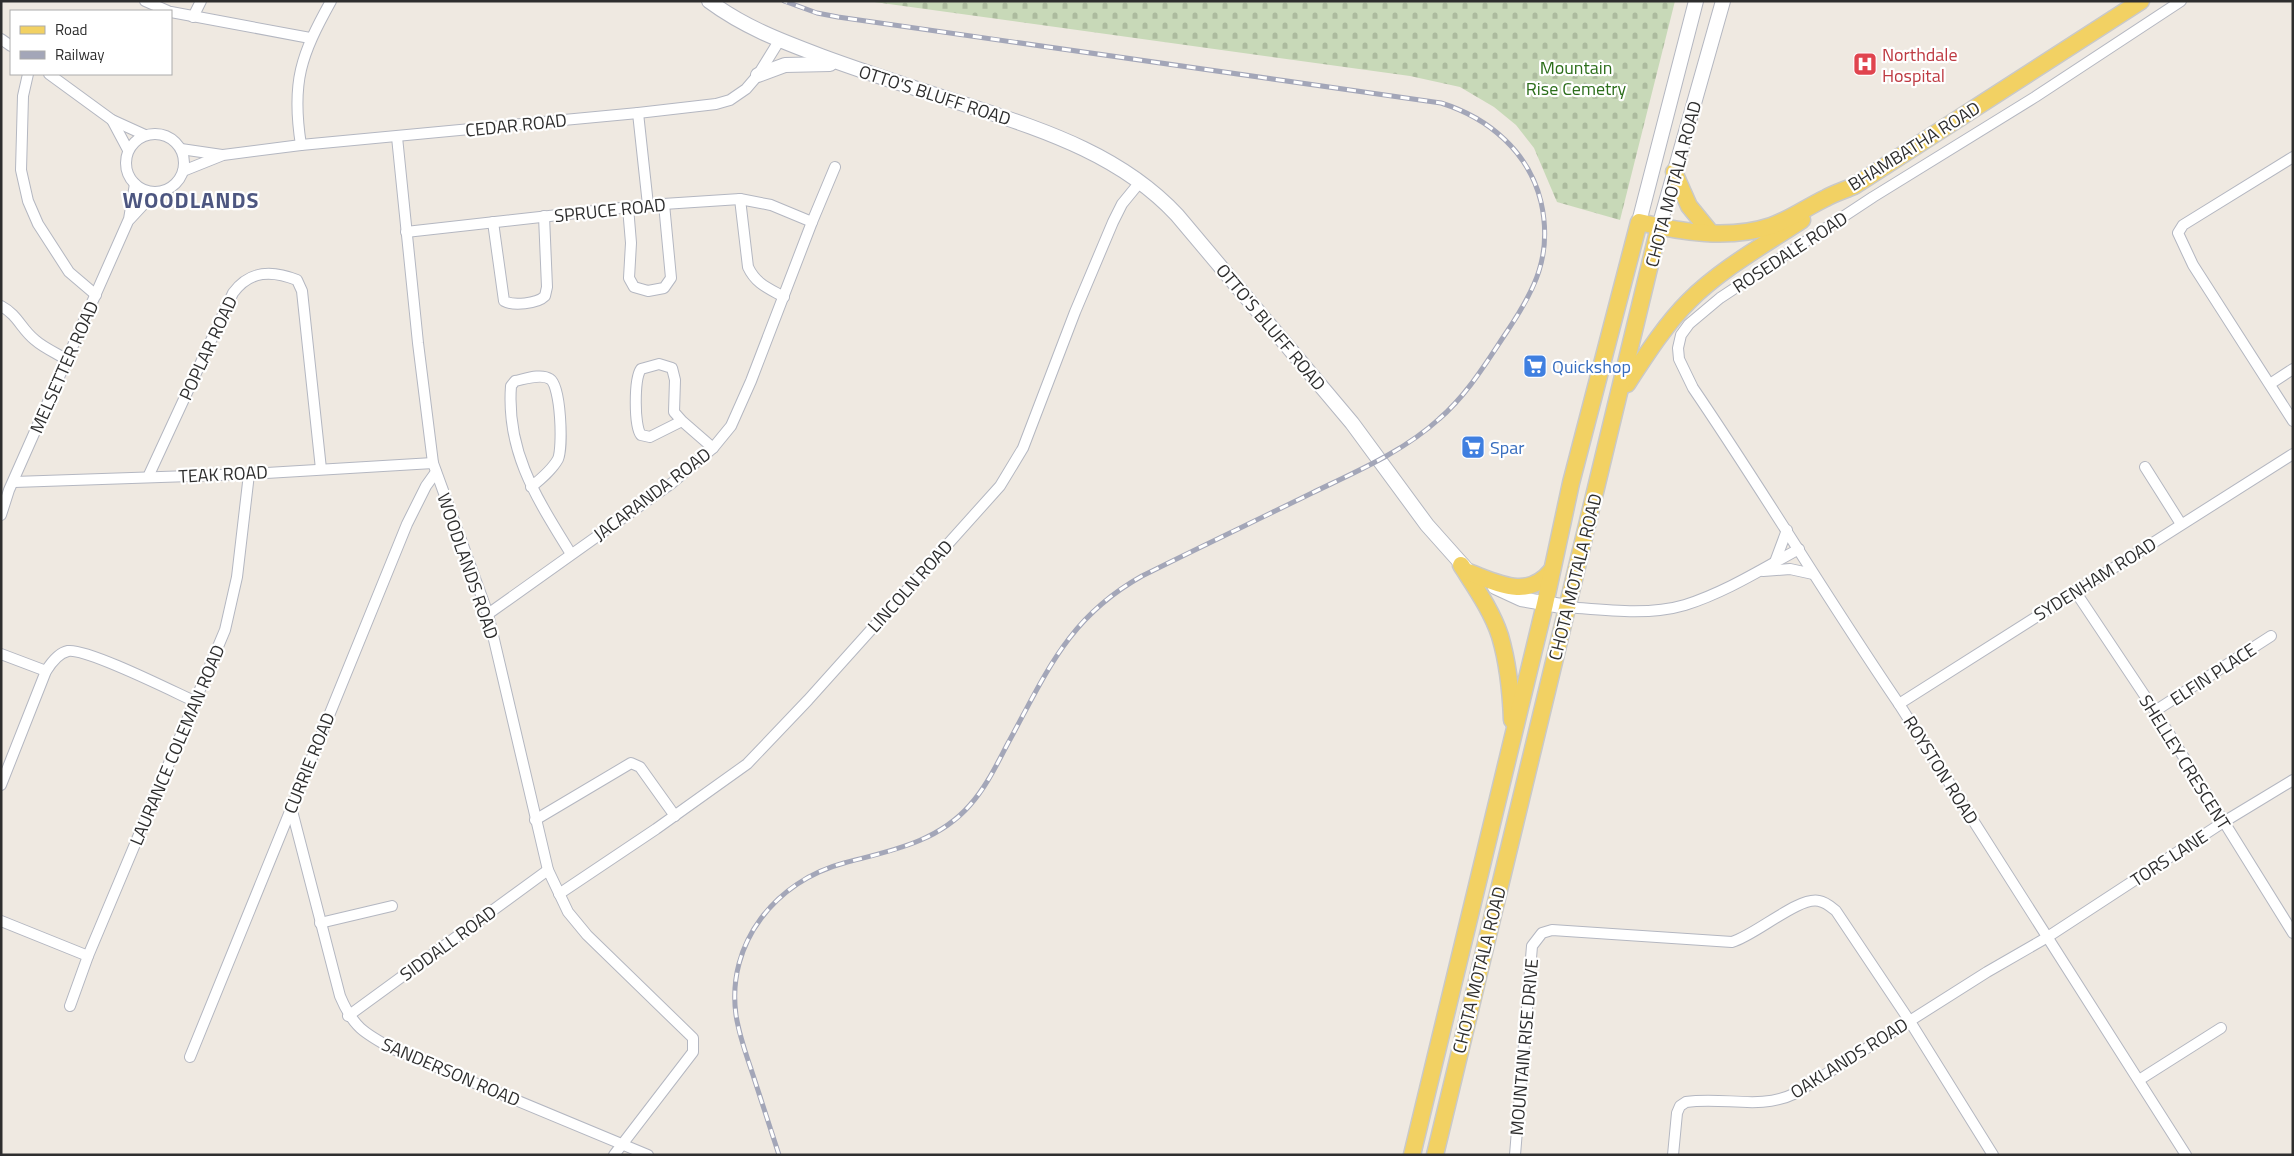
<svg xmlns="http://www.w3.org/2000/svg" width="2294" height="1156" font-family="'Titillium Web',sans-serif">
  <style>
    .cemetery { fill: url(#cemetery-stones) }
    .lines { fill: none; stroke-linecap: round; stroke-linejoin: round }
    .street-casing { stroke: #b4b7c1; stroke-width: 12 }
    .secondary-casing { stroke: #b4b7c1; stroke-width: 16 }
    .primary-casing { stroke: #c9c9c9; stroke-width: 19 }
    .street { stroke: #fff; stroke-width: 10 }
    .secondary { stroke: #fff; stroke-width: 14 }
    .primary { stroke: #f2d163; stroke-width: 16 }
    .rail-casing { stroke: #a3a6b8; stroke-width: 5 }
    .rail { stroke: #fff; stroke-width: 3; stroke-dasharray: 9; stroke-linecap: butt }
    .labels { text-anchor: middle; dominant-baseline: central; stroke-width: 4.5; stroke-linejoin: round; paint-order: stroke }
    .health-label { font-size: 18px; fill: #be3a42; stroke: #fff; text-anchor: start }
    .park-label { font-size: 18px; fill: #2c6e1b; stroke: #fff }
    .street-label { font-size: 18px; fill: #2e2e2e; stroke: #fff }
    .shop-label { font-size: 18px; fill: #366cbe; stroke: #fff; text-anchor: start }
    .district-label { font-size: 22px; font-weight: bold; letter-spacing: 1px; fill: #4d5680; stroke: #fff }
  </style>
  <defs>
    <pattern id="cemetery-stones" width="16" height="16" patternUnits="userSpaceOnUse" patternTransform="scale(1.25)"><rect width="16" height="16" fill="#c8d9b8"/><path d="M2 7V4a2 2 0 0 1 4 0v3zM10 15v-3a2 2 0 0 1 4 0v3z" fill="#acbb9e"/></pattern>
  </defs>
  <rect width="100%" height="100%" fill="#efe9e1"/>
  <!-- cemetery -->
  <path class="cemetery" d="M867 1H1675L1620 220 1557 202 1534 148 1516 125 1494 107 1460 87 1410 76Z"/>
  <g class="lines">
    <!-- street casing -->
    <g class="street-casing">
      <g id="street">
        <path d="M145 1 168 11"/>
        <path d="M2181 1 2035 97 1873 197 1720 298 1689 324 1681 335 1678 348 1679 359 1693 388C1764 492 1828 600 1899 704L2186 1155"/>
        <path d="M171 12 310 38"/>
        <path d="M193 17 201 1"/>
        <path d="M1 39 11 46"/>
        <path d="M28 74 23 96 21 170 28 201 38 224 69 272 96 295"/>
        <path d="M49 74 112 120 145 135"/>
        <path d="M638 113 648 205"/>
        <path d="M112 120 128 150"/>
        <circle cx="155" cy="163" r="29"/>
        <path d="M397 137 418 343 433 463 488 614 548 870 568 912 587 935 693 1038V1052L614 1155"/>
        <path d="M301 145C291 82 301 55 331 1"/>
        <path d="M181 149 222 155"/>
        <path d="M2293 157 2183 225 2178 233 2193 265 2293 421"/>
        <path d="M183 171 223 155 301 145 638 113 716 104 730 100 746 89 758 75 779 41"/>
        <path d="M740 199 748 267C756 284 768 288 784 297"/>
        <path d="M628 207 631 243 629 278 634 287 648 291 664 288 671 278 664 204"/>
        <path d="M130 219 155 192"/>
        <path d="M493 222 504 301C513 306 537 304 545 296L547 287 544 216"/>
        <path d="M406 232 648 205 740 199 771 205 812 222"/>
        <path d="M1 306C18 315 21 329 35 340 44 348 56 353 66 359"/>
        <path d="M2270 384 2293 369"/>
        <path d="M682 421 674 412 675 380 672 368 659 364 641 369C634 379 634 426 641 435L650 437 682 421 713 448"/>
        <path d="M2145 467 2181 524"/>
        <path d="M148 477 233 293C250 270 272 270 297 280L302 291 321 469"/>
        <path d="M14 482 249 474 433 463"/>
        <path d="M531 487C541 479 552 470 558 459 563 447 561 386 550 379 541 373 525 379 515 381L511 386C506 453 538 500 571 554"/>
        <path d="M1 515 9 490 129 219 135 184"/>
        <path d="M1775 562 1787 530"/>
        <path d="M1763 571 1790 569 1813 574"/>
        <path d="M2075 591 2155 711 2293 933"/>
        <path d="M1567 607C1605 610 1648 616 1685 605 1726 592 1762 569 1799 549"/>
        <path d="M488 614 672 483 713 448 731 426 751 381 812 222 835 167"/>
        <path d="M1 654 46 671"/>
        <path d="M1899 704 2293 454"/>
        <path d="M2155 711 2271 636"/>
        <path d="M1 785 46 671C51 663 58 653 68 651 87 648 174 692 196 702"/>
        <path d="M291 807 340 996C353 1027 364 1033 393 1049L648 1155"/>
        <path d="M535 820 631 763 640 767 675 816"/>
        <path d="M559 894 656 829 747 764 808 700 1000 486 1023 448 1075 312 1113 222 1122 204 1140 182"/>
        <path d="M1 921 88 956"/>
        <path d="M320 923 392 906"/>
        <path d="M70 1006 88 956 225 630 237 577 249 474"/>
        <path d="M348 1016 548 870"/>
        <path d="M190 1057 407 524 426 486 436 472"/>
        <path d="M2139 1080 2221 1028"/>
        <path d="M1515 1155 1532 946 1542 933 1552 930 1732 942C1756 935 1799 896 1819 901 1826 902 1831 907 1836 911L1909 1020 1993 1155"/>
        <path d="M1673 1155 1677 1113 1680 1106 1686 1102C1725 1096 1759 1111 1796 1093L1987 972 2046 938 2222 823 2293 780"/>
      </g>
    </g>
    <!-- secondary casing -->
    <g class="secondary-casing">
      <g id="secondary">
        <path d="M709 1C744 27 781 41 821 56 872 75 924 91 976 108 1049 132 1123 157 1177 215L1352 423 1427 525 1468 571"/>
        <path d="M758 75 785 65 830 64"/>
        <path d="M1639 222 1696 1"/>
        <path d="M1659 227 1723 1"/>
        <path d="M1495 587 1521 599 1567 607"/>
      </g>
    </g>
    <!-- primary casing -->
    <g class="primary-casing">
      <g id="primary">
        <path d="M1674 172 1689 206 1711 233"/>
        <path d="M1627 384C1646 355 1665 325 1689 301 1721 269 1764 245 1802 220"/>
        <path d="M1461 565C1475 587 1492 611 1500 636 1508 663 1511 692 1512 720"/>
        <path d="M1468 572C1498 583 1527 600 1551 571"/>
        <path d="M1412 1155 1545 604 1571 483 1639 222C1681 232 1729 240 1771 226 1791 219 1807 207 1826 198 1835 193 1845 190 1854 186L2141 1"/>
        <path d="M1435 1155 1659 227"/>
      </g>
    </g>
    <!-- street -->
    <use href="#street" class="street"/>
    <!-- secondary -->
    <use href="#secondary" class="secondary"/>
    <!-- primary -->
    <use href="#primary" class="primary"/>
    <!-- rail casing -->
    <g class="rail-casing">
      <path id="rail" d="M779 1155C770 1127 761 1100 752 1072 746 1054 739 1035 736 1015 726 943 776 881 844 863 889 851 937 843 970 805 986 787 996 766 1007 745 1046 674 1067 618 1142 576 1198 548 1255 521 1312 493 1355 472 1403 452 1439 419 1467 395 1486 363 1506 333 1535 290 1553 255 1541 202 1529 152 1489 118 1441 103L838 17 817 13 784 1"/>
    </g>
    <!-- rail -->
    <use href="#rail" class="rail"/>
  </g>
  <!-- icons -->
  <defs>
    <g id="hospital-square" transform="scale(1.25)"><rect x="-9" y="-9" width="18" height="18" rx="4" fill="#e0444e" stroke="#fff"/><path d="M-5-5h3v3.5h4V-5h3V5h-3V1.5h-4V5h-3Z" fill="#fff"/></g>
    <g id="supermarket-square" transform="scale(1.25)"><rect x="-9" y="-9" width="18" height="18" rx="4" fill="#3f7fe0" stroke="#fff"/><path d="M-6-5.5h2.5l.6 2H6L4.5 2H-2.5L-4.4-4H-6ZM-1.5 3.2a1.3 1.3 0 1 0 .1 0ZM3 3.2a1.3 1.3 0 1 0 .1 0Z" fill="#fff"/></g>
  </defs>
  <g fill-rule="evenodd">
    <use href="#hospital-square" x="1865" y="64"/>
    <use href="#supermarket-square" x="1535" y="366"/>
    <use href="#supermarket-square" x="1473" y="447"/>
  </g>
  <g class="labels">
    <!-- health labels -->
    <g class="health-label">
      <text x="1882" y="54">Northdale<tspan x="1882" dy="21">Hospital</tspan></text>
    </g>
    <!-- park labels -->
    <g class="park-label">
      <text x="1576" y="67">Mountain<tspan x="1576" dy="21">Rise Cemetry</tspan></text>
    </g>
    <!-- street labels -->
    <g class="street-label">
      <text transform="translate(935 95) rotate(18)">OTTO'S BLUFF ROAD</text>
      <text transform="translate(516 125) rotate(-6)">CEDAR ROAD</text>
      <text transform="translate(1914 146) rotate(-32)">BHAMBATHA ROAD</text>
      <text transform="translate(1673 184) rotate(-75)">CHOTA MOTALA ROAD</text>
      <text transform="translate(610 210) rotate(-6)">SPRUCE ROAD</text>
      <text transform="translate(1790 252) rotate(-33)">ROSEDALE ROAD</text>
      <text transform="translate(1271 327) rotate(50)">OTTO'S BLUFF ROAD</text>
      <text transform="translate(208 348) rotate(-65)">POPLAR ROAD</text>
      <text transform="translate(64 367) rotate(-66)">MELSETTER ROAD</text>
      <text transform="translate(223 474) rotate(-3)">TEAK ROAD</text>
      <text transform="translate(652 494) rotate(-37)">JACARANDA ROAD</text>
      <text transform="translate(468 566) rotate(71)">WOODLANDS ROAD</text>
      <text transform="translate(1575 577) rotate(-76)">CHOTA MOTALA ROAD</text>
      <text transform="translate(2095 579) rotate(-32)">SYDENHAM ROAD</text>
      <text transform="translate(910 586) rotate(-48)">LINCOLN ROAD</text>
      <text transform="translate(2213 674) rotate(-33)">ELFIN PLACE</text>
      <text transform="translate(177 745) rotate(-67)">LAURANCE COLEMAN ROAD</text>
      <text transform="translate(2185 762) rotate(58)">SHELLEY CRESCENT</text>
      <text transform="translate(309 763) rotate(-68)">CURRIE ROAD</text>
      <text transform="translate(1941 770) rotate(58)">ROYSTON ROAD</text>
      <text transform="translate(2169 858) rotate(-33)">TORS LANE</text>
      <text transform="translate(448 943) rotate(-36)">SIDDALL ROAD</text>
      <text transform="translate(1479 970) rotate(-76)">CHOTA MOTALA ROAD</text>
      <text transform="translate(1524 1047) rotate(-85)">MOUNTAIN RISE DRIVE</text>
      <text transform="translate(1849 1058) rotate(-32)">OAKLANDS ROAD</text>
      <text transform="translate(451 1072) rotate(23)">SANDERSON ROAD</text>
    </g>
    <!-- shop labels -->
    <g class="shop-label">
      <text x="1552" y="366">Quickshop</text>
      <text x="1490" y="447">Spar</text>
    </g>
    <!-- district labels -->
    <g class="district-label">
      <text x="191" y="200">WOODLANDS</text>
    </g>
  </g>
  <!-- border -->
  <rect width="2294" height="1156" fill="none" stroke="#2e2e2e" stroke-width="5"/>
  <!-- legend -->
  <rect x="10" y="10" width="162" height="65" fill="#ffffff" stroke="#ababab"/>
  <rect x="20" y="26" width="25" height="8" fill="#f2d163" stroke="#ababab"/>
  <text x="55" y="35" font-size="15" fill="#2e2e2e">Road</text>
  <rect x="20" y="51" width="25" height="8" fill="#a3a6b8" stroke="#ababab"/>
  <text x="55" y="60" font-size="15" fill="#2e2e2e">Railway</text>
</svg>
